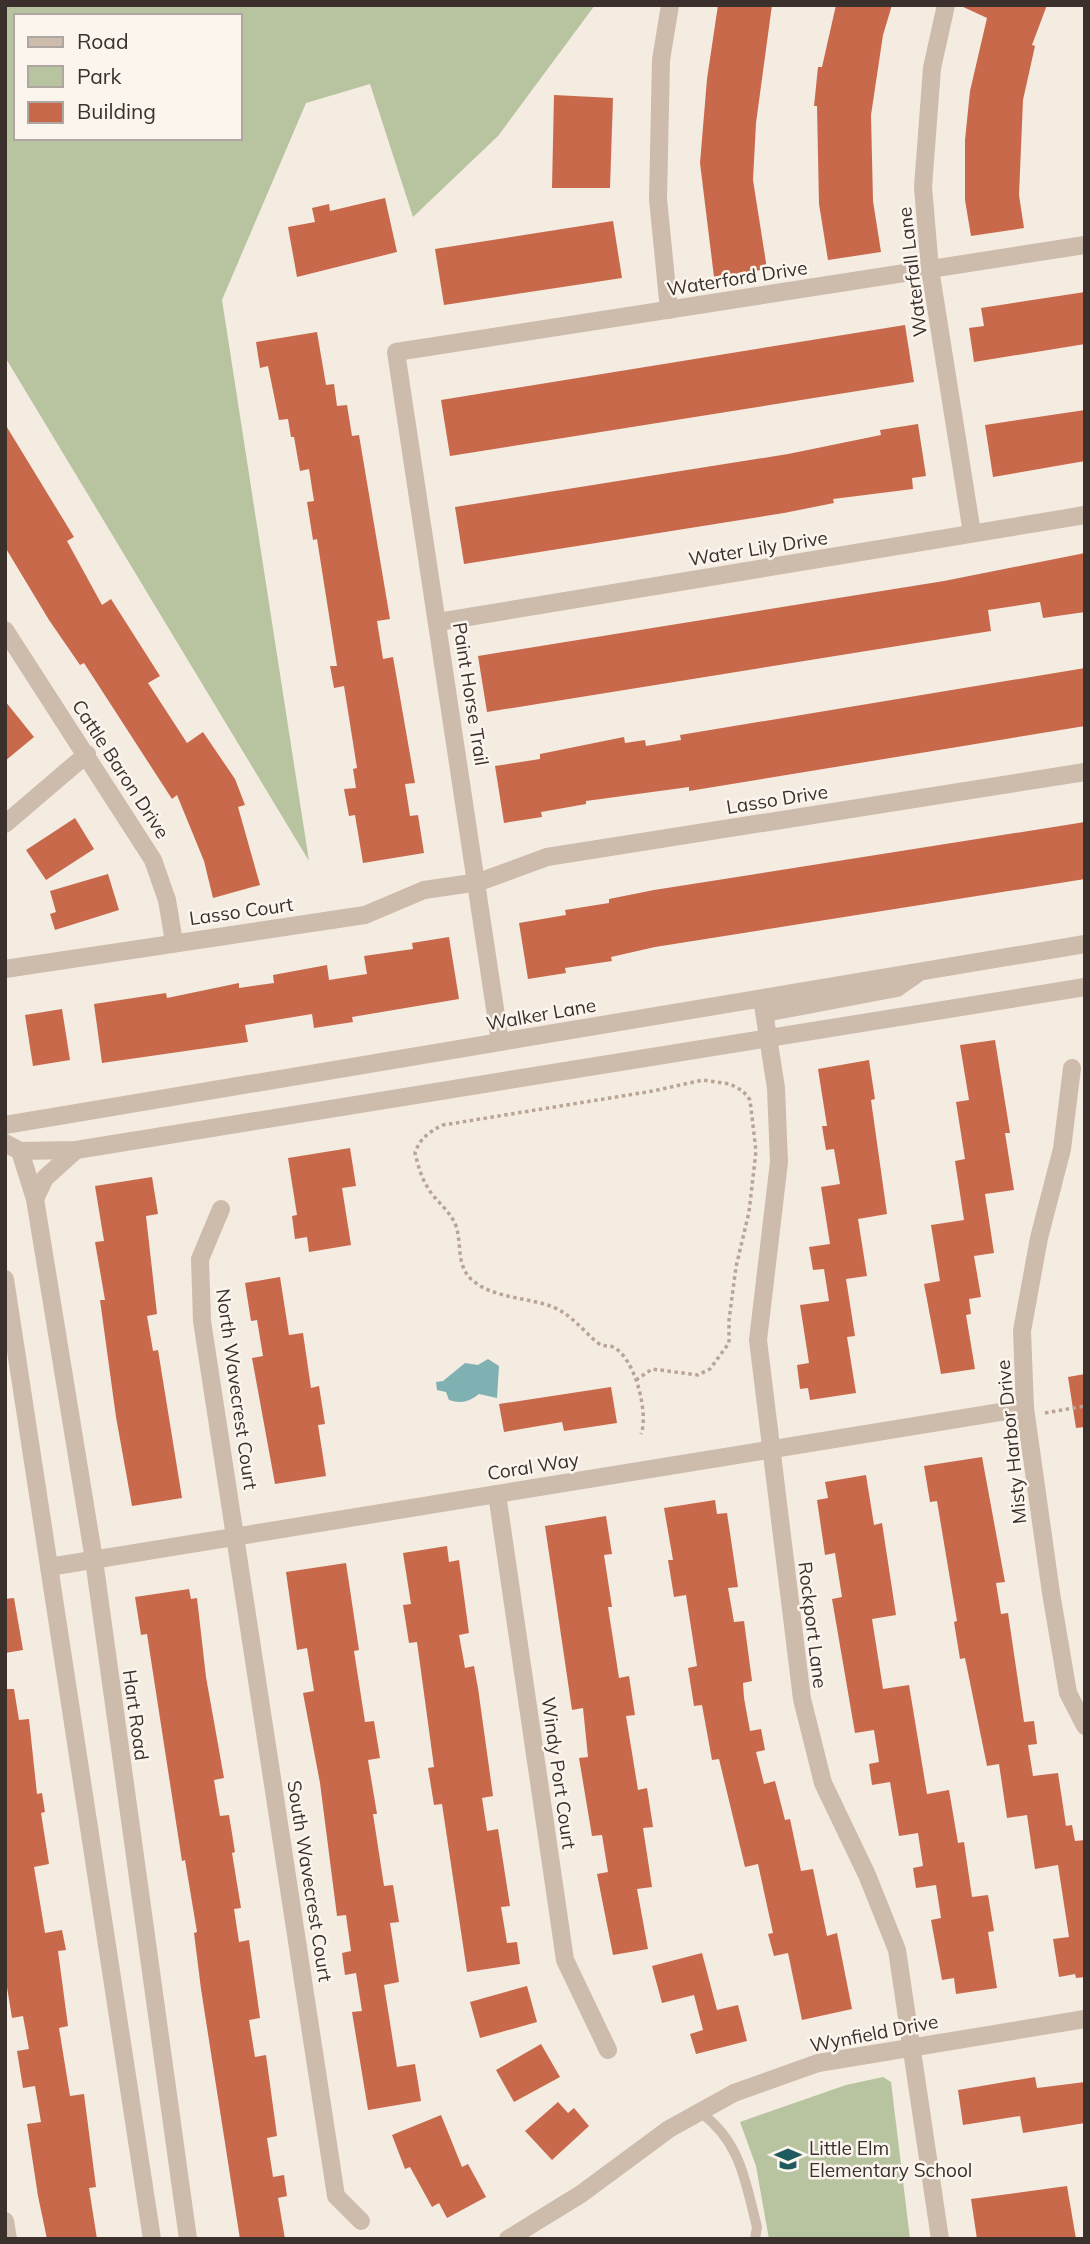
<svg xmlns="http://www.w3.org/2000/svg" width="1090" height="2244" font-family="Mulish,sans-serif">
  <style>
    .green { fill: #b8c4a0; fill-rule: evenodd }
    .water { fill: #7fb0b2 }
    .building { fill: #c8694b }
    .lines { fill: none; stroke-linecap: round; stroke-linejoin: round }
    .path { stroke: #b9a596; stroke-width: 3.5; stroke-dasharray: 3.5 3.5; stroke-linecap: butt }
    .service { stroke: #cdbbac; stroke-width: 10 }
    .minor { stroke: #cdbbac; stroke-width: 18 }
    .tertiary { stroke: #cdbbac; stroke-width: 18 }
    .labels { text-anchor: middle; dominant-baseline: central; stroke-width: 5; stroke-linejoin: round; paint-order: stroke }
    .street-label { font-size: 19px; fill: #3b302b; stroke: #fbf5ee }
    .poi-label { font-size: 19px; fill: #3b302b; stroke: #fbf5ee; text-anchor: start }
  </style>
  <rect width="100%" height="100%" fill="#f4ebe1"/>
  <!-- green -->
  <g class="green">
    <path d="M5 5H595L498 136 413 217 370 84 306 103 222 300 309 861 5 357ZM16 16H240V138H16Z"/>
    <path d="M883 2077 891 2082 910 2239H769L756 2166 740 2122 846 2085Z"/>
  </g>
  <!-- water -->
  <path class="water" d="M488 1359 499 1366 497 1398 479 1394C469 1402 461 1404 449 1400L446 1392 437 1390 436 1382 443 1381 465 1363 478 1365Z"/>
  <!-- building -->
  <g class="building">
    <path d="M718 5H772L756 123 753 180 767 269 714 277 700 163 707 79Z"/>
    <path d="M836 5H892L883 35 871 115 873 201 881 252 828 260 819 204 817 106H814L818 67H822Z"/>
    <path d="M959 5H1047L1032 45 1035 46 1023 100 1019 195 1024 228 971 236 965 200V140L970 91 987 18Z"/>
    <path d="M554 95 613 98 610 188H552Z"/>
    <path d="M385 198 397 252 297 277 288 227 315 222 312 208 329 204 330 211Z"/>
    <path d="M613 221 622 278 444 305 435 249Z"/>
    <path d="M1085 292V344L974 362 969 328 984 326 981 308Z"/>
    <path d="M905 325 914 382 450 456 441 400Z"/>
    <path d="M317 332 326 385 334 384 337 406 347 405 352 436 359 435 390 619 377 621 383 659 393 657 415 783 405 784 410 816 418 815 424 853 363 863 355 815 349 816 344 789 356 788 353 769 357 768 344 686 334 688 330 666H337L317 539 313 540 307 502 314 501 309 469 300 471 294 437H291L288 419 279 420 268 366 260 368 256 342Z"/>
    <path d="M1085 410V461L993 477 985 425Z"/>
    <path d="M5 424 74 537 67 541 102 605 111 599 160 676 148 683 187 743 203 732 235 779 245 805 238 807 260 885 213 898 204 861 177 795 172 799 84 663 80 665 49 620 5 547Z"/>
    <path d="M918 424 926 476 912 478 913 489 833 499 834 503 784 513 464 564 455 507 788 454 881 435 880 430Z"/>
    <path d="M1085 553V612L1043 618 1040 602 988 610 991 631 487 712 478 656 944 581Z"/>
    <path d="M1085 668V726L689 791V787L586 801V804L541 812 542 817 504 823 495 766 540 759V754L624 737 625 743 645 740 646 746 681 740 680 735Z"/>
    <path d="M5 701 34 737 5 761Z"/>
    <path d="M75 818 94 849 46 880 26 850Z"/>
    <path d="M1085 822V879L655 947 611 957 612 961 565 968 566 973 528 979 519 923 566 915 565 910 609 903V899L654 890Z"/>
    <path d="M108 874 119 910 55 930 50 914 56 912 50 891Z"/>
    <path d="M449 937 459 999 352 1017 353 1022 314 1028 312 1014 245 1025 248 1042 102 1063 94 1004 166 993 167 998 239 983V988L274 983 273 975 327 965 329 980 367 974 364 956 413 949 412 943Z"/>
    <path d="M62 1009 70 1060 33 1066 25 1015Z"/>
    <path d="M995 1040 1010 1133H1005L1014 1190 985 1194 994 1253 974 1256 981 1297 969 1299 971 1314 966 1315 975 1369 941 1374 924 1284 940 1281 931 1225 964 1220 955 1161 965 1159 956 1102 969 1100 960 1045Z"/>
    <path d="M869 1060 875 1099 871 1100 887 1214 858 1219 867 1276 846 1279 855 1336 847 1337 856 1393 810 1400 808 1388 800 1389 797 1365 809 1363 800 1305 829 1301 824 1269 813 1270 809 1247 830 1244 821 1187 840 1184 834 1149 826 1150 822 1126H827L818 1069Z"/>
    <path d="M350 1148 356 1186 342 1188 351 1245 309 1252 307 1237 295 1239 292 1216 297 1215 288 1158Z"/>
    <path d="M152 1177 158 1214 146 1216 157 1314 147 1316 153 1351 158 1350 182 1498 132 1506 116 1417 100 1300H105L95 1242 104 1241 95 1186Z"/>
    <path d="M280 1277 289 1335 303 1333 311 1388 319 1386 325 1424 318 1425 326 1476 275 1484 252 1358 263 1356 257 1320 251 1321 245 1283Z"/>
    <path d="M1085 1374V1427L1076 1428 1068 1377Z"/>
    <path d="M611 1387 617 1423 564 1431 562 1422 504 1432 499 1404Z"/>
    <path d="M982 1457 1005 1582 996 1583 1001 1614 1008 1613 1024 1722 1034 1721 1037 1744 1028 1745 1033 1776 1058 1773 1066 1826 1072 1825 1075 1841 1085 1840V1977L1076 1978 1075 1974 1059 1977 1053 1939 1069 1937 1058 1865 1035 1869 1027 1815 1007 1818 999 1764 987 1766 965 1658 960 1659 954 1622 957 1621 937 1501 930 1502 924 1466Z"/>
    <path d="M866 1475 874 1525 882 1523 896 1615 872 1619 883 1689 909 1685 927 1794 949 1790 958 1843 964 1842 972 1897 988 1895 994 1931 988 1932 997 1988 956 1994 954 1978 942 1980 931 1920 941 1918 936 1885 916 1888 913 1868 923 1866 918 1833 899 1836 890 1782 872 1785 869 1764 879 1762 874 1730 855 1733 832 1599 842 1597 835 1553 825 1555 817 1500 828 1498 825 1482Z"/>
    <path d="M715 1500 717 1514 727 1513 738 1587 728 1588 734 1622 744 1621 752 1681 743 1683 744 1698 750 1731 761 1729 765 1750 756 1752 764 1784 775 1781 785 1820 790 1819 801 1871 813 1869 827 1936 837 1933 852 2009 802 2020 788 1953 774 1956 768 1934 773 1933 758 1864 745 1867 719 1759 712 1760 702 1705 694 1706 688 1668 697 1666 686 1595 674 1597 668 1560H673L664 1508Z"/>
    <path d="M606 1516 612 1554 604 1555 612 1607H608L619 1678 629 1676 635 1715 626 1716 638 1790 647 1788 653 1827 643 1828 652 1887 637 1889 648 1949 613 1955 597 1874 608 1872 602 1835 592 1836 579 1758 588 1757 583 1708 572 1710 545 1526Z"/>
    <path d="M447 1546 449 1562 459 1560 462 1582 469 1633 459 1635 465 1668 474 1666 478 1688 493 1796 482 1798 487 1831 498 1829 510 1906 501 1907 507 1943 517 1942 520 1964 467 1972 442 1804 434 1805 428 1768 434 1767 417 1642 409 1643 403 1605 411 1604 403 1553Z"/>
    <path d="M346 1563 359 1650 354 1651 365 1722 374 1721 380 1758 368 1760 377 1814H373L384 1886 393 1885 399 1922 390 1923 399 1982 384 1985 397 2067 415 2064 421 2101 368 2110 352 2012 362 2011 356 1973 345 1975 342 1953 351 1951 346 1915 337 1916 320 1783 303 1693 314 1691 307 1648 297 1650 286 1572Z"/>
    <path d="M189 1589 191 1599 197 1598 206 1677 224 1778 214 1780 220 1816 229 1815 235 1852 232 1853 241 1908 234 1909 239 1942 249 1940 260 2018 249 2020 255 2057 266 2055 269 2077 277 2136 267 2138 273 2177 284 2175 287 2196 278 2198 285 2239H240L201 1989 194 1933 197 1932 185 1860 182 1861 147 1634 141 1635 135 1597Z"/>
    <path d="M14 1598 23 1650 5 1653V1599Z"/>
    <path d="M5 1689H14L19 1720 29 1719 37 1794 42 1793 45 1812 41 1813 49 1864 34 1867 45 1933 62 1930 66 1950 58 1951 68 2026 59 2028 70 2096 84 2094 96 2187 89 2188 97 2239H47L38 2196 27 2124 41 2122 35 2086 23 2088 17 2051 29 2049 23 2016 12 2018 5 1975Z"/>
    <path d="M702 1953 717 2010 738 2005 747 2041 696 2054 690 2034 703 2030 694 1995 662 2003 652 1966Z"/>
    <path d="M527 1986 537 2022 480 2038 470 2002Z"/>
    <path d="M541 2044 560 2077 514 2102 496 2070Z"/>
    <path d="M1035 2077 1037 2088 1085 2082V2123L1023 2133 1020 2116 963 2125 958 2090Z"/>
    <path d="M558 2102 568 2113 574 2108 589 2126 552 2160 525 2131Z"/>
    <path d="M441 2115 462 2167 468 2164 486 2197 447 2218 439 2203 432 2207 410 2167 405 2169 392 2135Z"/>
    <path d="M1067 2186 1076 2239H977L971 2199Z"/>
  </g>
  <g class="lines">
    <!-- path -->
    <g class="path">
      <path d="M636 1380 652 1369 698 1375 710 1369 729 1343V1320L736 1267 749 1212 756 1151 750 1100 743 1091 730 1084 703 1080 653 1091 443 1125C429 1132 420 1138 415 1153 418 1165 421 1177 428 1188 436 1202 450 1210 456 1226 462 1244 456 1266 472 1280 494 1299 528 1297 553 1307 572 1315 582 1330 598 1343 603 1347 608 1345 613 1347 635 1357 649 1414 641 1434"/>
      <path d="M1045 1413 1085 1406"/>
    </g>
    <!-- service -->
    <path class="service" d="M700 2112C741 2142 745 2181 757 2227L755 2239"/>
    <!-- minor -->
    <g class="minor">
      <path d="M946 5 932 68 923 187 930 269 972 533"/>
      <path d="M669 310 658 199 661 60 670 5"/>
      <path d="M438 622 1085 515"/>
      <path d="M5 630 153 860 167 900 174 942"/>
      <path d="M5 824 87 754"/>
      <path d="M5 969 365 915 424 890 479 882 547 857 1085 772"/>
      <path d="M762 999 776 1088 779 1162 758 1340 802 1699 823 1783 867 1875 897 1950 940 2239"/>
      <path d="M500 1042 396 352 1085 245"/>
      <path d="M1072 1068 1062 1149 1039 1238 1022 1331 1025 1408 1051 1593 1068 1693 1085 1726"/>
      <path d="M221 1209 200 1259 202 1321 336 2196 361 2221"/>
      <path d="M497 1494 565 1960 608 2050"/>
      <path d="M49 1567 1025 1408"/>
      <path d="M5 2221 8 2239"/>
    </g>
    <!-- tertiary -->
    <g class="tertiary">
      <path d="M765 1013 897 988 917 974"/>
      <path d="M5 1125 1085 944"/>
      <path d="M5 1143 20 1151 76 1150 1085 987"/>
      <path d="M20 1151 35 1199 94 1560 188 2239"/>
      <path d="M35 1199 45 1178 76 1150"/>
      <path d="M5 1279 152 2239"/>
      <path d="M508 2239 581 2194 669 2129 734 2093 818 2063 1085 2019"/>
    </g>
  </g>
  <!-- icons -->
  <defs>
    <g id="school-bare" transform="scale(2.1)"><path d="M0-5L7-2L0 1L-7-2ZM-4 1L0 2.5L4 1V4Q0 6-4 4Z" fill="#1f5a5e" stroke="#fbf5ee" stroke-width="2.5" paint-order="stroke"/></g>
  </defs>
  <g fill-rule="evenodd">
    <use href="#school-bare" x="788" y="2159"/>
  </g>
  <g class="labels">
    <!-- street labels -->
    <g class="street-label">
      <text transform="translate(912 272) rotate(-97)">Waterfall Lane</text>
      <text transform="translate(737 278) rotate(-9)">Waterford Drive</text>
      <text transform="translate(758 548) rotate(-9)">Water Lily Drive</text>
      <text transform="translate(471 694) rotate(81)">Paint Horse Trail</text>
      <text transform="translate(121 769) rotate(57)">Cattle Baron Drive</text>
      <text transform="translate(777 799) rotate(-9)">Lasso Drive</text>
      <text transform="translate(241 911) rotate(-8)">Lasso Court</text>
      <text transform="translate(541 1014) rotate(-10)">Walker Lane</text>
      <text transform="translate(237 1389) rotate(82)">North Wavecrest Court</text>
      <text transform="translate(1011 1442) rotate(-96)">Misty Harbor Drive</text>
      <text transform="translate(533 1466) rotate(-9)">Coral Way</text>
      <text transform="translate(813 1625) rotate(83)">Rockport Lane</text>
      <text transform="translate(136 1715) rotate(82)">Hart Road</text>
      <text transform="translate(559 1773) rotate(82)">Windy Port Court</text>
      <text transform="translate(310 1881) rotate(81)">South Wavecrest Court</text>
      <text transform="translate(874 2033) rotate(-11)">Wynfield Drive</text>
    </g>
    <!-- poi labels -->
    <g class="poi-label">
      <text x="809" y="2148">Little Elm<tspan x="809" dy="22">Elementary School</tspan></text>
    </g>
  </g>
  <!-- border -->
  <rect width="1090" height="2244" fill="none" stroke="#3b302b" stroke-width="14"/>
  <!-- legend -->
  <rect x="14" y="14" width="228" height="126" fill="#fbf5ee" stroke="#aea6a0" stroke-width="2"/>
  <rect x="28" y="37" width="35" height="10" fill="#cdbbac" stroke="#aea6a0" stroke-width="2"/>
  <text x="77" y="49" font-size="21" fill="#3b302b">Road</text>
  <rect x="28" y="66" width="35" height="21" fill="#b8c4a0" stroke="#aea6a0" stroke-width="2"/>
  <text x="77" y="84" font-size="21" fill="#3b302b">Park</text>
  <rect x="28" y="102" width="35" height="21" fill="#c8694b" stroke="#aea6a0" stroke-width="2"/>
  <text x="77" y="119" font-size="21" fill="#3b302b">Building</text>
</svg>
